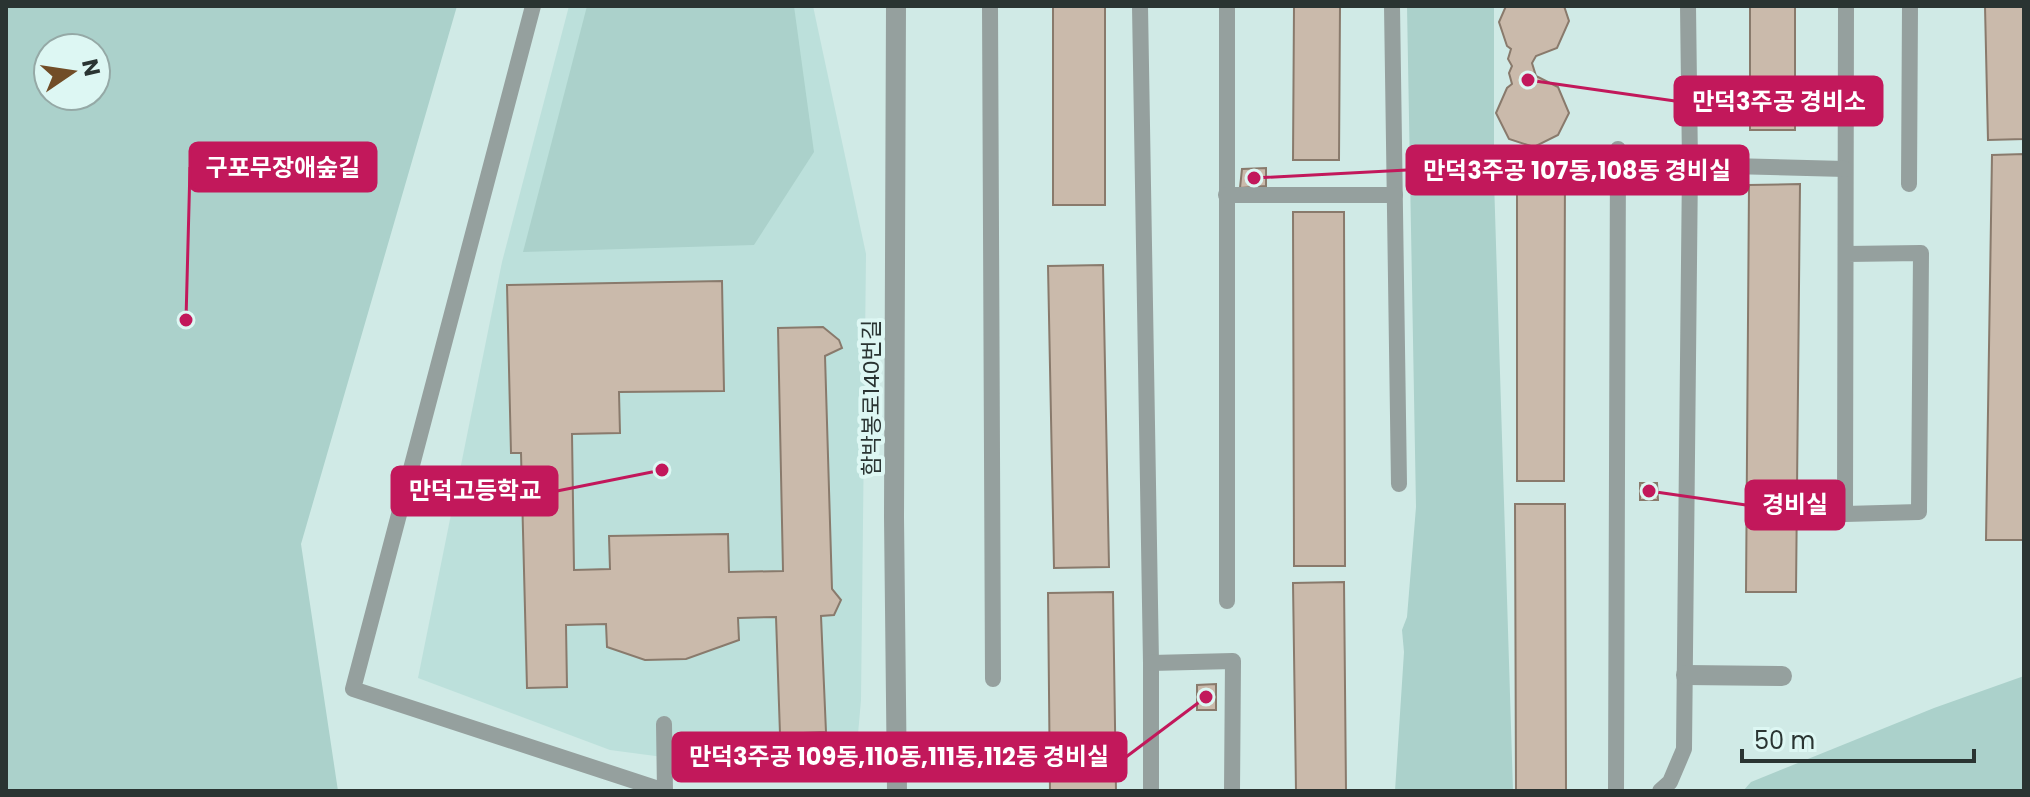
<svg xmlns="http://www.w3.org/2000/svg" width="2030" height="797" font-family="Poppins,'Noto Sans KR',sans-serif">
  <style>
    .built { fill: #bce0db }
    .green { fill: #abd1cb; fill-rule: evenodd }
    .building { fill: #cabaab; stroke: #897a6c; stroke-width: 2 }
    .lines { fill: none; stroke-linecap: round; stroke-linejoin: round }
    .lane { stroke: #95a09e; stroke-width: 16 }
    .street { stroke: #95a09e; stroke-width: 20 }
    .labels { text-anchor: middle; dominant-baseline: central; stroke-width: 8; stroke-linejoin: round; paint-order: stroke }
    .street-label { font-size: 22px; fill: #2a3432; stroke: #ddf7f3 }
    .leader { fill: none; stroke: #c2185b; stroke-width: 3 }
    .callout-dot { fill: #c2185b; stroke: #ddf7f3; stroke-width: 3 }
    .callout { fill: #c2185b; stroke: #c2185b; stroke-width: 3 }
    .callout-label { font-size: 24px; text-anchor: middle; font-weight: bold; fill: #fff }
  </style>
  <rect width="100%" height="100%" fill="#d0eae6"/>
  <!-- built -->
  <path class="built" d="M569 6H813L866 254 861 700 858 734 808 760 678 759 610 750 418 678 502 262Z"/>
  <!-- green -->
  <g class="green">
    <path d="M6 6H457L301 544 338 791H6ZM96 48V96H48V48Z"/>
    <path d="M587 6H794L814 152 754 245 523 252Z"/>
    <path d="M1407 6H1494V180L1513 791H1395L1404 652 1402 630 1407 617 1416 507Z"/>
    <path d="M2024 676V791H1743L1751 782 1934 708Z"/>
  </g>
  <!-- building -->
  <g class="building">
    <rect x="1053" y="6" width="52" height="199"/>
    <path d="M1294 6H1340L1339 160H1293Z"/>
    <path d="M1506 6H1564L1569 21 1557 48 1536 56 1532 63 1536 76 1558 87 1569 113 1558 135 1534 147 1509 139 1496 113 1507 88 1512 84 1509 73 1512 66 1508 59 1511 49 1507 46 1499 22Z"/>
    <rect x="1750" y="6" width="45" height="124"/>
    <path d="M1985 6H2024V139L1988 140Z"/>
    <path d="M2024 154V540H1986L1992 155Z"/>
    <path d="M1517 164H1565L1564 481H1517Z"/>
    <path d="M1266 168V186L1240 188 1242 169Z"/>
    <path d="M1800 184 1796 592H1746L1749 185Z"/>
    <path d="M1293 212H1344L1345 566H1294Z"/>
    <path d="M1103 265 1109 567 1054 568 1048 266Z"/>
    <path d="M722 281 724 391 619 392 620 433 572 434 574 570 610 569 609 536 728 534 729 572 783 571 778 328 823 327 839 340 842 348 825 356 832 589 841 600 834 615 821 616 826 732 780 734 776 617 738 618 739 640 686 659 645 660 607 647 606 624 566 625 567 687 527 688 521 453H511L507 285Z"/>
    <path d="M1640 483H1657L1658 500H1640Z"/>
    <path d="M1515 504H1565L1566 791H1516Z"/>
    <path d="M1344 582 1346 791H1296L1293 583Z"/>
    <path d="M1113 592 1116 791H1050L1048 593Z"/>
    <path d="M1216 684V710H1197V685Z"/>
  </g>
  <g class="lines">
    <!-- lane -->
    <g class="lane">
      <path d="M533 6 353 689 665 791 664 724"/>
      <path d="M990 6 993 679"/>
      <path d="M1140 6 1151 663V791"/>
      <path d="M1227 6V601"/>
      <path d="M1392 6 1399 484"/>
      <path d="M1846 6 1845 514 1919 512 1921 253 1847 254"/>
      <path d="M1690 165 1845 169"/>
      <path d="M1909 184 1910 6"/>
      <path d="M1226 195H1395"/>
      <path d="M1151 663 1233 661 1232 791"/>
      <path d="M1616 791 1618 149"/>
      <path d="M1660 791 1670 782 1684 749 1690 165 1688 6"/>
    </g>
    <!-- street -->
    <g class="street">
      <path d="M896 6 894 517 897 791"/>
      <path d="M1686 675 1782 676"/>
    </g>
  </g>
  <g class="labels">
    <!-- street labels -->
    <g class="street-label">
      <text transform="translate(871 398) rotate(-90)">함박봉로140번길</text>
    </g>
  </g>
  <!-- callouts -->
  <path class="leader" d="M1528 80L1675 101M186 320L190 167M1254 178L1407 170M662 470L557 491M1649 491L1746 505M1206 697L1126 757"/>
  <g class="callout-dot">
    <circle cx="1528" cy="80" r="8"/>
    <circle cx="186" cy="320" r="8"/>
    <circle cx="1254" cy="178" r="8"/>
    <circle cx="662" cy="470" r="8"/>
    <circle cx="1649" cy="491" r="8"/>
    <circle cx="1206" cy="697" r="8"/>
  </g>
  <g class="callout">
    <rect x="1675" y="77" width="207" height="48" rx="8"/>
    <rect x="190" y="143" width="186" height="48" rx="8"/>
    <rect x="1407" y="146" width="341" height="48" rx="8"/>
    <rect x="392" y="467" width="165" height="48" rx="8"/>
    <rect x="1746" y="481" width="98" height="48" rx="8"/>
    <rect x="673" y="733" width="453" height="48" rx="8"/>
  </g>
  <g class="callout-label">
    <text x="1779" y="110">만덕3주공 경비소</text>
    <text x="283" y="176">구포무장애숲길</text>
    <text x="1577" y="179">만덕3주공 107동,108동 경비실</text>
    <text x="475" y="499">만덕고등학교</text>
    <text x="1795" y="513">경비실</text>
    <text x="899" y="765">만덕3주공 109동,110동,111동,112동 경비실</text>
  </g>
  <!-- border -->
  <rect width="2030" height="797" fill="none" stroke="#2a3432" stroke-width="16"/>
  <!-- north arrow -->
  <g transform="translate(72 72) rotate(77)"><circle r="38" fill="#ddf7f3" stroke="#95a9a6" stroke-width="2"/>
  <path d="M0-6L14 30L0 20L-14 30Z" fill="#714d27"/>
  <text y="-12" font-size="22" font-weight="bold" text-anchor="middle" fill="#2a3432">N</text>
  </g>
  <!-- scale -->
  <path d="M1742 749v12h232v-12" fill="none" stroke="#2a3432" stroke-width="4"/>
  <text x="1754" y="749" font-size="24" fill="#2a3432" stroke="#ddf7f3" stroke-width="6" paint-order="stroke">50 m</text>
</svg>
